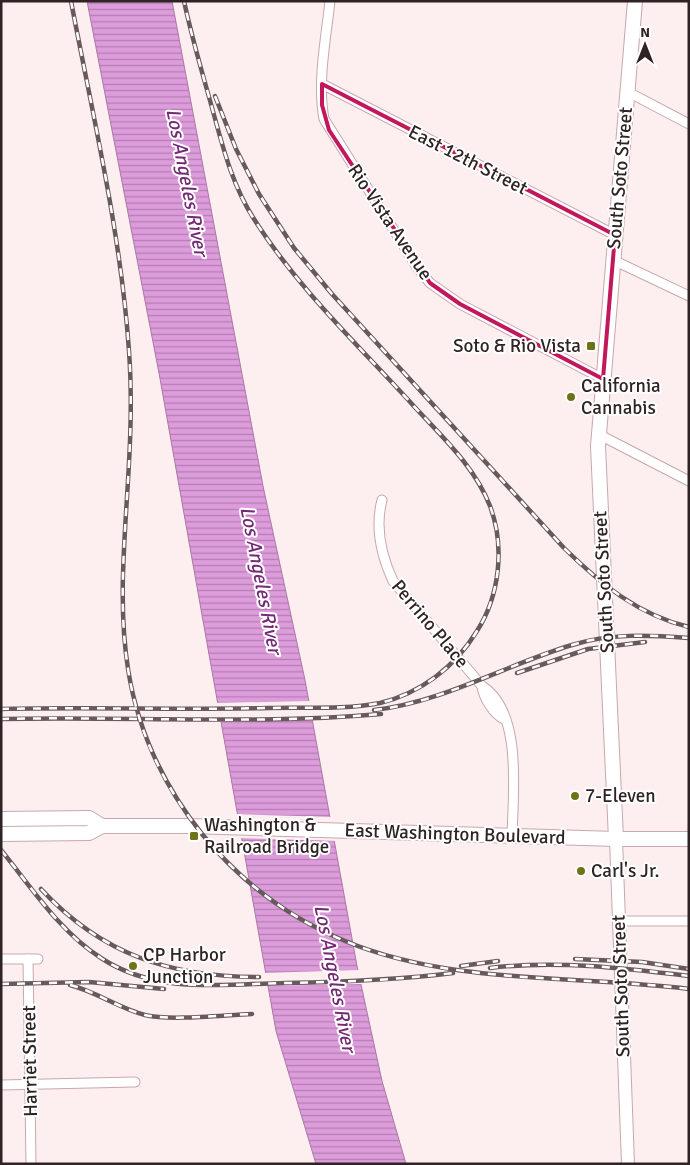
<svg xmlns="http://www.w3.org/2000/svg" width="690" height="1165" font-family="Signika,sans-serif">
  <style>
    .water { fill: url(#water-rules); stroke: #a978a4 }
    .pier { fill: #fdeef0 }
    .lines { fill: none; stroke-linecap: round; stroke-linejoin: round }
    .minor-casing { stroke: #c9a8ac; stroke-width: 11 }
    .secondary-casing { stroke: #c9a8ac; stroke-width: 14 }
    .primary-casing { stroke: #c9a8ac; stroke-width: 16 }
    .minor { stroke: #fff; stroke-width: 9 }
    .secondary { stroke: #fff; stroke-width: 12 }
    .primary { stroke: #fff; stroke-width: 14 }
    .rail-casing { stroke: #685a5c; stroke-width: 4.5 }
    .rail { stroke: #fff; stroke-width: 2.5; stroke-dasharray: 8; stroke-linecap: butt }
    .marked { fill: none; stroke: #c2185b; stroke-width: 4; stroke-linejoin: round }
    .poi-dot { fill: #6e7219; stroke: #fff; stroke-width: 2 }
    .labels { text-anchor: middle; dominant-baseline: central; stroke-width: 4; stroke-linejoin: round; paint-order: stroke }
    .street-label { font-size: 19px; fill: #302325; stroke: #fff }
    .poi-label { font-size: 19px; fill: #302325; stroke: #fff; text-anchor: start }
    .water-label { font-size: 20px; font-style: italic; fill: #752a75; stroke: #fff }
  </style>
  <defs>
    <pattern id="water-rules" width="6" height="5" patternUnits="userSpaceOnUse" patternTransform="scale(1.25)"><rect width="6" height="5" fill="#dd9cdb"/><path d="M0 2.5h6" fill="none" stroke="#b47fb1"/></pattern>
  </defs>
  <rect width="100%" height="100%" fill="#fdeef0"/>
  <!-- water -->
  <path class="water" d="M87 1H172L263 486 305 680 357 966 382 1081 406 1164H316L276 1031 159 373Z"/>
  <!-- pier -->
  <g class="pier">
    <path d="M311 701 315 720 217 722 213 703Z"/>
    <path d="M233 814 333 817 338 841 237 838Z"/>
    <path d="M360 970 363 984 265 986 262 973Z"/>
  </g>
  <g class="lines">
    <!-- minor casing -->
    <g class="minor-casing">
      <g id="minor">
        <path d="M330 1C326 39 317 82 324 119L417 267 430 283 460 304 603 379"/>
        <path d="M322 84 615 235"/>
        <path d="M628 92 689 124"/>
        <path d="M613 260 689 296"/>
        <path d="M598 434 689 481"/>
        <path d="M382 500C375 527 381 555 393 581L482 686C523 712 513 793 512 836"/>
        <path d="M482 686C483 697 494 715 504 719"/>
        <path d="M619 921H689"/>
        <path d="M1 959H38"/>
        <path d="M28 959 31 1164"/>
        <path d="M1 1085 135 1082"/>
      </g>
    </g>
    <!-- secondary casing -->
    <g class="secondary-casing">
      <path id="secondary" d="M616 839 628 1164"/>
    </g>
    <!-- primary casing -->
    <g class="primary-casing">
      <g id="primary">
        <path d="M1 819 89 818 102 826"/>
        <path d="M1 834 89 833 102 826H187L616 839H689"/>
        <path d="M616 839 598 446 635 1"/>
      </g>
    </g>
    <!-- minor -->
    <use href="#minor" class="minor"/>
    <!-- secondary -->
    <use href="#secondary" class="secondary"/>
    <!-- primary -->
    <use href="#primary" class="primary"/>
    <!-- rail casing -->
    <g class="rail-casing">
      <g id="rail">
        <path d="M71 1C93 117 121 234 129 351 142 532 75 674 202 834 240 881 289 918 345 941 451 985 576 975 689 989"/>
        <path d="M215 96 236 149 259 194 294 248 332 294 564 548C601 584 638 615 689 627"/>
        <path d="M517 673 588 649 645 642"/>
        <path d="M1 709C90 707 179 710 268 708 305 707 344 710 380 703 421 693 455 667 477 631 500 595 505 546 490 506 474 465 440 435 411 403 357 344 297 287 254 219 230 182 221 139 209 97 200 65 191 34 184 1"/>
        <path d="M374 710C444 702 505 665 572 645 610 633 649 635 689 638"/>
        <path d="M1 719C128 716 255 725 381 714"/>
        <path d="M1 850C32 888 60 932 101 958 157 995 224 984 286 983 342 982 397 980 453 973"/>
        <path d="M41 889C102 955 171 977 259 977"/>
        <path d="M575 959 642 962 689 969"/>
        <path d="M461 966 498 961"/>
        <path d="M490 968C556 960 623 968 689 976"/>
        <path d="M1 984 89 982 164 989"/>
        <path d="M70 985C97 992 118 1008 145 1015 171 1021 223 1015 252 1014"/>
      </g>
    </g>
    <!-- rail -->
    <use href="#rail" class="rail"/>
  </g>
  <!-- marked area -->
  <path class="marked" d="M322 84 615 235 603 379 460 304 430 283 329 130 322 105Z"/>
  <!-- markers -->
  <g class="poi-dot">
    <rect x="586" y="341" width="10" height="10" rx="2.5"/>
    <circle cx="571" cy="397" r="5"/>
    <circle cx="575" cy="796" r="5"/>
    <rect x="189" y="831" width="10" height="10" rx="2.5"/>
    <circle cx="581" cy="871" r="5"/>
    <circle cx="133" cy="966" r="5"/>
  </g>
  <g class="labels">
    <!-- street labels -->
    <g class="street-label">
      <text transform="translate(468 160) rotate(27)">East 12th Street</text>
      <text transform="translate(620 178) rotate(-85)">South Soto Street</text>
      <text transform="translate(390 222) rotate(56)">Rio Vista Avenue</text>
      <text transform="translate(604 582) rotate(-93)">South Soto Street</text>
      <text transform="translate(430 624) rotate(50)">Perrino Place</text>
      <text transform="translate(455 834) rotate(2)">East Washington Boulevard</text>
      <text transform="translate(621 986) rotate(-92)">South Soto Street</text>
      <text transform="translate(30 1061) rotate(-91)">Harriet Street</text>
    </g>
    <!-- poi labels -->
    <g class="poi-label">
      <text x="581" y="346" text-anchor="end">Soto &amp; Rio Vista</text>
      <text x="581" y="386">California<tspan x="581" dy="22">Cannabis</tspan></text>
      <text x="585" y="796">7-Eleven</text>
      <text x="204" y="825">Washington &amp;<tspan x="204" dy="22">Railroad Bridge</tspan></text>
      <text x="591" y="871">Carl's Jr.</text>
      <text x="143" y="955">CP Harbor<tspan x="143" dy="22">Junction</tspan></text>
    </g>
    <!-- water labels -->
    <g class="water-label">
      <text transform="translate(187 182) rotate(79)">Los Angeles River</text>
      <text transform="translate(261 580) rotate(79)">Los Angeles River</text>
      <text transform="translate(335 978) rotate(79)">Los Angeles River</text>
    </g>
  </g>
  <!-- border -->
  <rect width="690" height="1165" fill="none" stroke="#302325" stroke-width="5"/>
  <!-- north arrow -->
  <g transform="translate(645 45)" stroke="#ffffff" stroke-width="4" paint-order="stroke">
  <path d="M0-4L9 19L0 12L-9 19Z" fill="#302325"/>
  <text y="-8" font-size="14" font-weight="bold" text-anchor="middle" fill="#302325">N</text>
  </g>
</svg>
